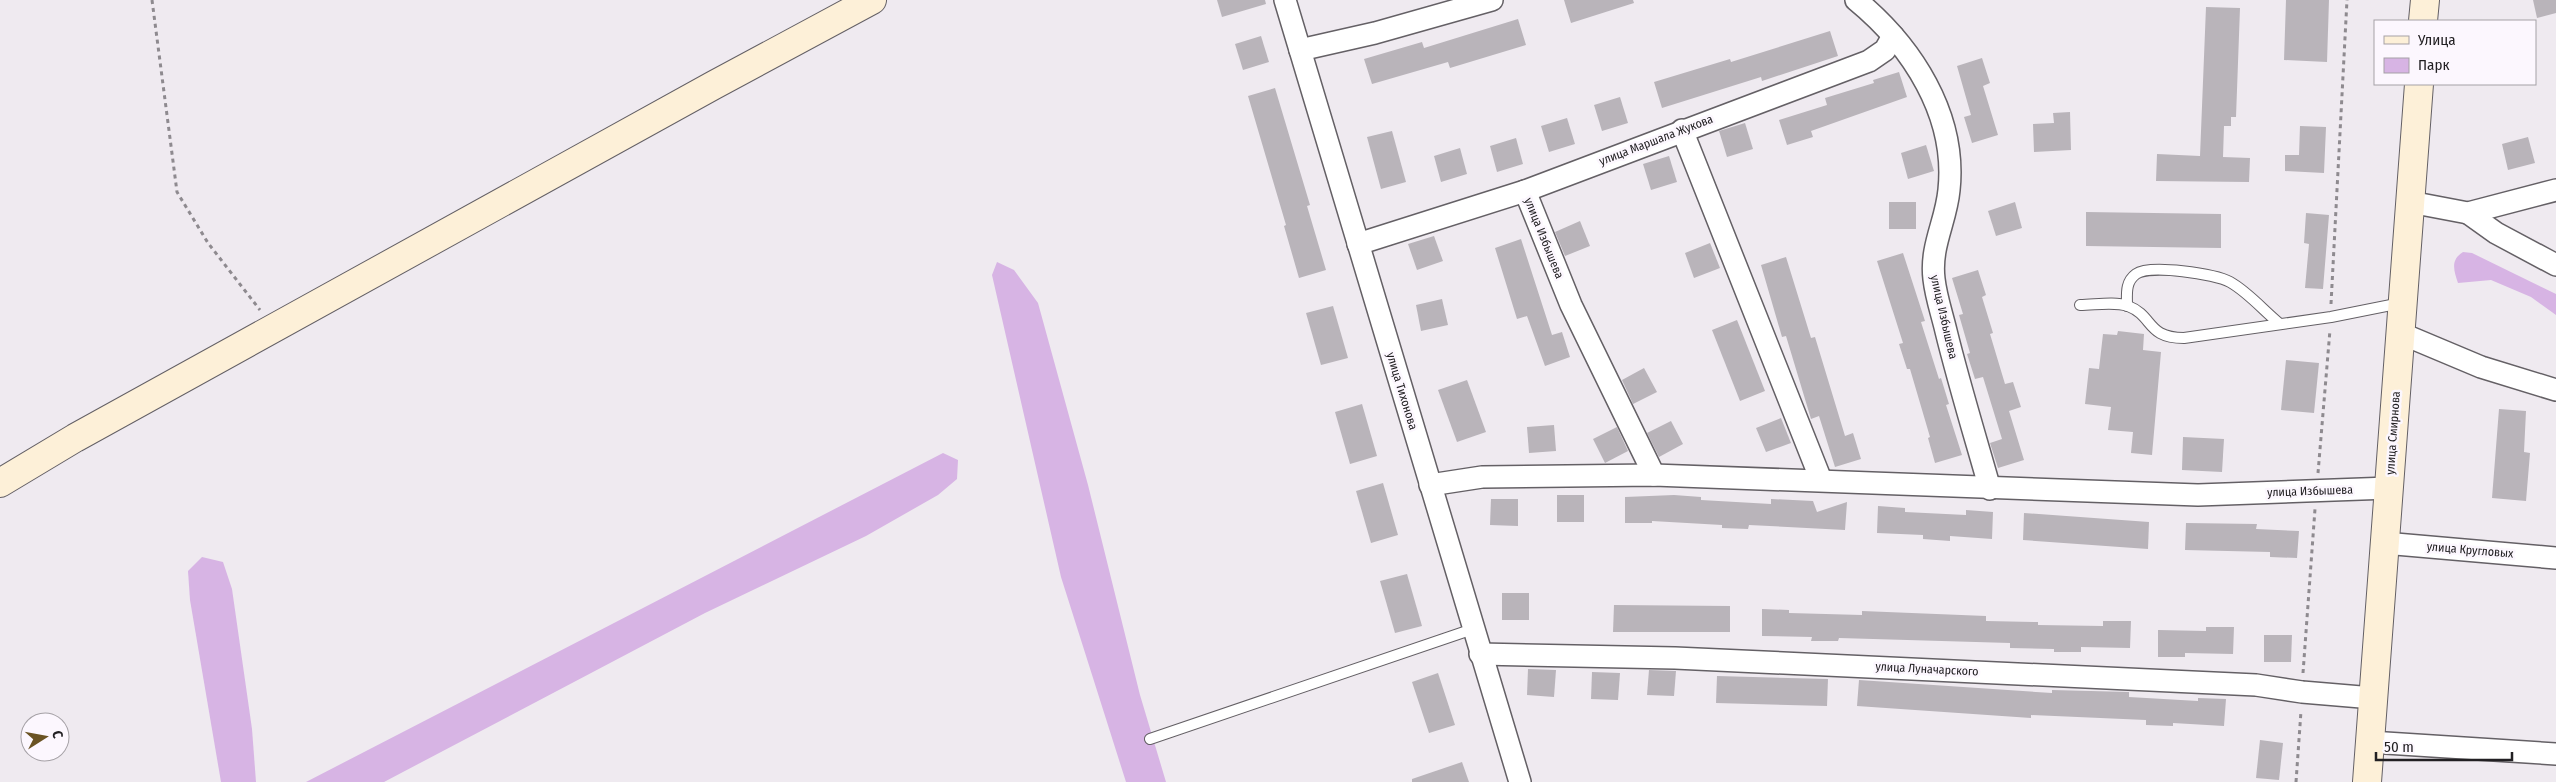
<svg xmlns="http://www.w3.org/2000/svg" width="2556" height="782" font-family="'Fira Sans Condensed',sans-serif">
  <style>
    .green { fill: #d7b4e4 }
    .building { fill: #b9b4ba }
    .lines { fill: none; stroke-linecap: round; stroke-linejoin: round }
    .service-casing { stroke: #646065; stroke-width: 12 }
    .minor-casing { stroke: #646065; stroke-width: 24 }
    .secondary-casing { stroke: #646065; stroke-width: 30 }
    .path { stroke: #8e8a8f; stroke-width: 3; stroke-dasharray: 4 4; stroke-linecap: butt }
    .service { stroke: #fff; stroke-width: 10 }
    .minor { stroke: #fff; stroke-width: 21 }
    .secondary { stroke: #fdf0d8; stroke-width: 28 }
    .labels { text-anchor: middle; dominant-baseline: central; stroke-width: 5; stroke-linejoin: round; paint-order: stroke }
    .street-label { font-size: 12px; fill: #222023; stroke: #fcf7fe }
  </style>
  <rect width="100%" height="100%" fill="#efeaf0"/>
  <!-- green -->
  <g class="green">
    <path d="M2463 252 2472 253 2556 294V315L2531 297 2491 280 2458 283C2454 271 2450 260 2463 252Z"/>
    <path d="M997 262 1014 270 1038 303 1088 485 1140 695 1166 782H1126L1061 577 992 275Z"/>
    <path d="M943 453 958 460 957 479 938 495 866 536 705 613 384 782H306Z"/>
    <path d="M202 557 223 562 232 589 252 729 256 782H221L190 600 188 571Z"/>
  </g>
  <!-- building -->
  <g class="building">
    <path d="M1217 0H1265L1266 4 1222 17Z"/>
    <path d="M1564 0H1633L1634 3 1571 23Z"/>
    <path d="M2286 0H2329L2327 62 2284 60Z"/>
    <path d="M2533 0H2556V13L2537 18Z"/>
    <path d="M2206 7 2240 8 2236 117H2231V126H2224L2223 157 2250 158 2249 182 2156 181 2157 154 2200 156Z"/>
    <path d="M1518 19 1526 45 1450 68 1448 62 1372 84 1364 59 1422 42 1424 48Z"/>
    <path d="M1830 31 1838 56 1762 81 1761 77 1662 108 1654 82 1730 59 1731 62Z"/>
    <path d="M1261 36 1269 62 1243 70 1235 44Z"/>
    <path d="M1982 58 1990 83 1983 86 1998 135 1972 143 1964 117 1971 115 1957 66Z"/>
    <path d="M1899 72 1907 97 1811 131 1813 137 1787 145 1779 120 1827 105 1825 98 1874 83 1873 80Z"/>
    <path d="M1275 88 1310 205 1307 206 1326 270 1299 278 1284 226 1286 225 1248 96Z"/>
    <path d="M1620 97 1628 123 1602 131 1594 105Z"/>
    <path d="M2070 112 2071 150 2034 152 2033 124 2054 123 2053 113Z"/>
    <path d="M1567 118 1575 144 1549 152 1541 126Z"/>
    <path d="M1745 123 1753 149 1727 157 1719 131Z"/>
    <path d="M2300 126 2326 127 2324 173 2285 171V155H2299Z"/>
    <path d="M1392 131 1406 182 1381 189 1367 137Z"/>
    <path d="M2528 137 2535 163 2508 170 2502 144Z"/>
    <path d="M1516 138 1523 164 1497 172 1490 146Z"/>
    <path d="M1926 145 1934 171 1908 179 1901 153Z"/>
    <path d="M1460 148 1467 174 1441 182 1434 156Z"/>
    <path d="M1669 156 1677 182 1651 190 1643 164Z"/>
    <rect x="1889" y="202" width="27" height="27"/>
    <path d="M2015 202 2022 228 1996 236 1988 211Z"/>
    <path d="M2086 212 2221 214V248L2086 246Z"/>
    <path d="M2306 213 2329 215 2323 289 2305 288 2309 244 2304 243Z"/>
    <path d="M1580 221 1590 246 1565 256 1555 232Z"/>
    <path d="M1434 236 1443 261 1417 270 1408 244Z"/>
    <path d="M1521 239 1552 335 1562 332 1570 357 1545 366 1527 316 1517 319 1495 248Z"/>
    <path d="M1710 243 1720 268 1694 278 1685 253Z"/>
    <path d="M1903 253 1925 321 1921 322 1939 379 1941 378 1949 404 1946 405 1962 455 1935 463 1928 438 1930 437 1910 369H1907L1899 344 1903 343 1877 261Z"/>
    <path d="M1786 257 1811 338 1815 337 1845 436 1853 433 1861 459 1835 467 1819 416 1811 419 1786 336 1782 337 1761 265Z"/>
    <path d="M1978 270 1986 295 1982 297 1993 333 1990 334 2005 384 2013 382 2021 407 2009 411 2024 460 1998 468 1990 443 2002 439 1983 377 1975 379 1967 354 1970 353 1959 315 1963 314 1952 278Z"/>
    <path d="M1442 299 1448 325 1421 331 1416 305Z"/>
    <path d="M1333 306 1348 358 1321 365 1306 313Z"/>
    <path d="M1737 320 1765 391 1740 401 1712 330Z"/>
    <path d="M2118 331 2144 334 2143 350 2161 352 2152 455 2131 453 2133 432 2108 430 2111 407 2085 404 2089 368 2099 369 2103 334 2117 335Z"/>
    <path d="M2286 360 2319 363 2314 413 2281 410Z"/>
    <path d="M1644 368 1657 392 1633 404 1622 380Z"/>
    <path d="M1467 380 1486 432 1457 442 1438 390Z"/>
    <path d="M1362 404 1377 456 1350 464 1335 412Z"/>
    <path d="M2499 409 2526 411 2524 452 2530 453 2526 501 2492 498Z"/>
    <path d="M1781 418 1791 443 1766 452 1756 428Z"/>
    <path d="M1671 421 1683 444 1659 457 1647 433Z"/>
    <path d="M1554 425 1556 451 1529 453 1527 427Z"/>
    <path d="M1617 427 1628 451 1605 463 1593 439Z"/>
    <path d="M2183 437 2224 439 2222 472 2182 470Z"/>
    <path d="M1383 483 1398 535 1371 543 1356 491Z"/>
    <rect x="1557" y="495" width="27" height="27"/>
    <path d="M1674 495 1701 497V500L1771 504V499L1813 501 1817 512 1847 502 1845 530 1749 525 1748 529 1722 528V525L1652 521V523H1625V497Z"/>
    <path d="M1491 499H1518V526L1490 525Z"/>
    <path d="M1878 506 1905 508V512L1966 515V510L1993 512 1992 539 1950 536V541L1923 539V535L1877 533Z"/>
    <path d="M2024 513 2149 522 2148 549 2023 540Z"/>
    <path d="M2186 523 2257 524 2256 529 2299 531 2297 558 2270 557V552L2185 550Z"/>
    <path d="M1407 574 1422 626 1395 633 1380 581Z"/>
    <rect x="1502" y="593" width="27" height="27"/>
    <path d="M1614 605 1730 606V632H1613Z"/>
    <path d="M1762 609 1789 610V613L1862 615V611L1986 616V621L2038 622V625L2103 626V621H2131L2130 648 2081 647V652H2054V649L2010 648V643L1839 638 1838 641H1811L1812 637 1762 636Z"/>
    <path d="M2206 627H2234L2233 654 2185 653V657H2158V630L2206 631Z"/>
    <path d="M2264 635H2292L2291 662H2264Z"/>
    <path d="M1528 669 1556 670 1554 697 1527 695Z"/>
    <path d="M1649 670 1676 671 1674 696 1647 695Z"/>
    <path d="M1592 672 1620 673 1618 700 1591 699Z"/>
    <path d="M1438 673 1455 725 1429 733 1412 682Z"/>
    <path d="M1717 676 1828 679 1827 706 1716 703Z"/>
    <path d="M1859 680 2052 693V690L2129 692V697L2198 701V698L2226 699 2224 726 2173 723V726L2146 725V720L2031 715V718L1857 706Z"/>
    <path d="M2260 740 2283 743 2279 780 2256 778Z"/>
    <path d="M1462 762 1469 782H1412V779Z"/>
  </g>
  <g class="lines">
    <!-- service casing -->
    <g class="service-casing">
      <g id="service">
        <path d="M2080 305C2095 305 2114 301 2128 306 2154 316 2146 338 2184 338L2331 317 2401 303"/>
        <path d="M2127 306C2127 294 2125 282 2136 274 2150 264 2215 274 2230 282 2248 292 2264 311 2280 324"/>
        <path d="M1150 739 1473 629"/>
      </g>
    </g>
    <!-- minor casing -->
    <g class="minor-casing">
      <g id="minor">
        <path d="M1285 0 1520 782"/>
        <path d="M1856 0C1912 46 1957 115 1949 190 1946 222 1930 246 1934 279 1936 297 1942 314 1946 331 1959 384 1975 436 1990 489"/>
        <path d="M1300 50 1375 33 1492 0"/>
        <path d="M1682 130 1821 480"/>
        <path d="M1525 191 1571 305 1654 475"/>
        <path d="M2410 202 2468 213 2556 190"/>
        <path d="M2468 213 2496 233 2556 265"/>
        <path d="M1358 244 1525 191 1869 61 1885 50 1893 36"/>
        <path d="M2400 333 2481 367 2556 390"/>
        <path d="M1430 485 1482 477 1654 475 2198 495 2389 488"/>
        <path d="M2384 543 2556 558"/>
        <path d="M1480 654 1675 658 2256 685 2302 692 2373 698"/>
        <path d="M2370 742 2556 754"/>
      </g>
    </g>
    <!-- secondary casing -->
    <g class="secondary-casing">
      <g id="secondary">
        <path d="M2423 21 2425 0"/>
        <path d="M0 483 75 438 714 85 872 0"/>
        <path d="M2367 782 2419 84"/>
      </g>
    </g>
    <!-- path -->
    <g class="path">
      <path d="M152 0 177 192 208 243 260 310"/>
      <path d="M2331 304 2347 0"/>
      <path d="M2318 473 2330 330"/>
      <path d="M2303 673 2315 509"/>
      <path d="M2296 782 2301 711"/>
    </g>
    <!-- service -->
    <use href="#service" class="service"/>
    <!-- minor -->
    <use href="#minor" class="minor"/>
    <!-- secondary -->
    <use href="#secondary" class="secondary"/>
  </g>
  <g class="labels">
    <!-- street labels -->
    <g class="street-label">
      <text transform="translate(1656 140) rotate(-21)">улица Маршала Жукова</text>
      <text transform="translate(1544 238) rotate(68)">улица Избышева</text>
      <text transform="translate(1944 317) rotate(77)">улица Избышева</text>
      <text transform="translate(1402 391) rotate(73)">улица Тихонова</text>
      <text transform="translate(2393 433) rotate(-86)">улица Смирнова</text>
      <text transform="translate(2310 491) rotate(-2)">улица Избышева</text>
      <text transform="translate(2470 550) rotate(5)">улица Кругловых</text>
      <text transform="translate(1927 669) rotate(3)">улица Луначарского</text>
    </g>
  </g>
  <!-- legend -->
  <rect x="2374" y="20" width="162" height="65" fill="#fcf7fe" stroke="#a5a1a6"/>
  <rect x="2384" y="36" width="25" height="8" fill="#fdf0d8" stroke="#a5a1a6"/>
  <text x="2418" y="45" font-size="15" fill="#222023">Улица</text>
  <rect x="2384" y="58" width="25" height="15" fill="#d7b4e4" stroke="#a5a1a6"/>
  <text x="2418" y="70" font-size="15" fill="#222023">Парк</text>
  <!-- north arrow -->
  <g transform="translate(45 737) rotate(79)"><circle r="24" fill="#fcf7fe" stroke="#a5a1a6"/>
  <path d="M0-4L9 19L0 12L-9 19Z" fill="#6a5323"/>
  <text y="-8" font-size="14" font-weight="bold" text-anchor="middle" fill="#222023">С</text>
  </g>
  <!-- scale -->
  <path d="M2376 752v8h136v-8" fill="none" stroke="#222023" stroke-width="2.5"/>
  <text x="2384" y="752" font-size="15" fill="#222023" stroke="#fcf7fe" stroke-width="4" paint-order="stroke">50 m</text>
</svg>
